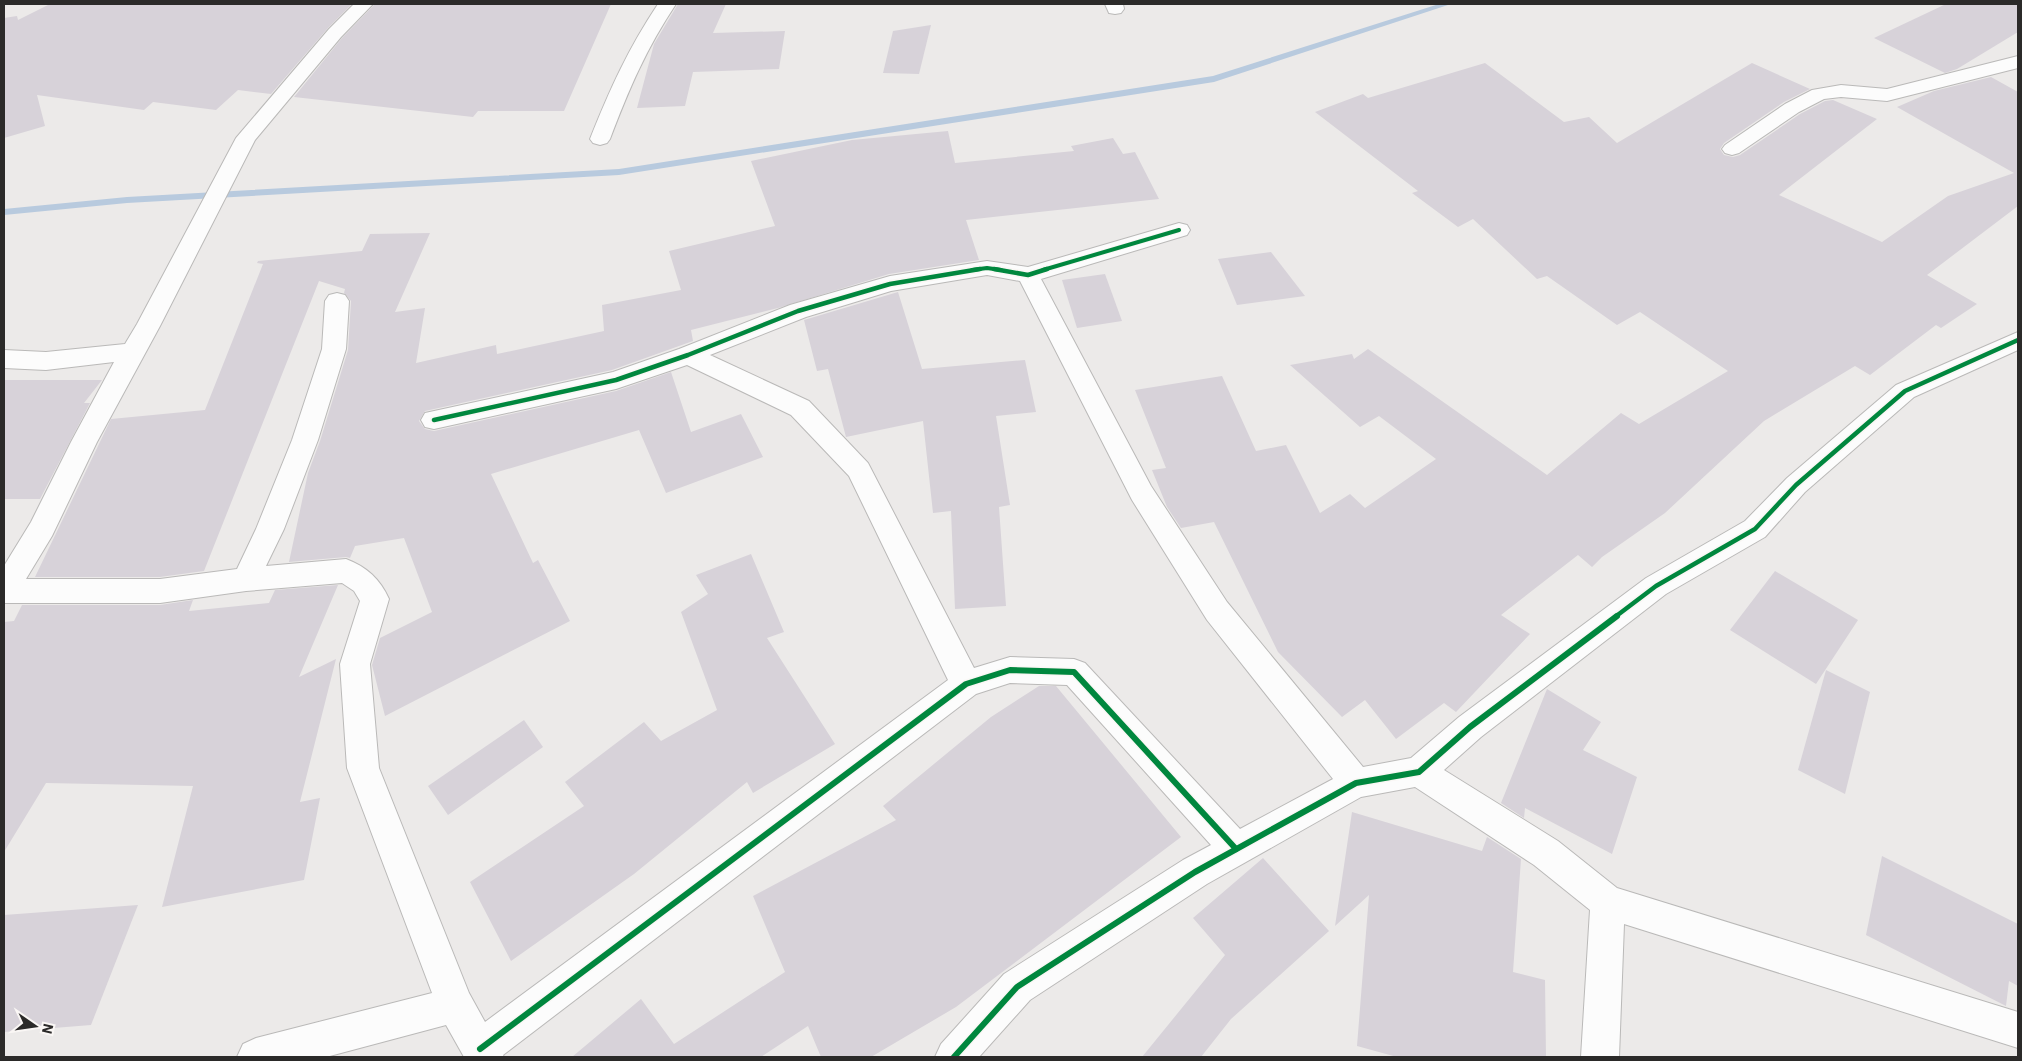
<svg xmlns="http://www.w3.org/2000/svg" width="2022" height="1061" font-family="'IBM Plex Sans',sans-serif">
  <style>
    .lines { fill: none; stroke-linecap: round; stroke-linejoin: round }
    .stream { fill: #b8cade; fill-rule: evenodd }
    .building { fill: #d7d2d9 }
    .street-casing { stroke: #bab9b8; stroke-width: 2 }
    .street { fill: #fcfcfc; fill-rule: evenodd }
    .cycleway-far2-casing { stroke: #faf7f5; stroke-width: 6 }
    .cycleway-far1-casing { stroke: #faf7f5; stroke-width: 8 }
    .cycleway-casing { stroke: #faf7f5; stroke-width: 9 }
    .cycleway-far2 { stroke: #00873e; stroke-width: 4 }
    .cycleway-far1 { stroke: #00873e; stroke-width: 4.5 }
    .cycleway { stroke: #00873e; stroke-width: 6 }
  </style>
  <rect width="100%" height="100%" fill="#eceae9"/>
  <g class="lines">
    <!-- stream -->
    <path class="stream" d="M1439 4H1451L1214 82 619 175 127 203 4 215V209L127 197 619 169 1213 76Z"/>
  </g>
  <!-- building -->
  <g class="building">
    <path d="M50 4H352L328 28 271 94 238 90 216 110 153 102 144 110 37 95 45 126 4 138V18L17 16 18 20Z"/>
    <path d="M375 4H611L564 111H478L473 117 294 97 342 38Z"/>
    <path d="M678 4H726L713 33 785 31 779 69 693 72 685 106 637 108 654 44Z"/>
    <path d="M1946 4H2018V32L1957 69 1945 73 1874 38Z"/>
    <path d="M931 25 919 74 883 73 893 31Z"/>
    <path d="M1485 63 1564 122 1589 117 1617 143 1752 63 1810 89 1784 102 1724 143 1720 149 1724 155 1733 157 1740 155 1800 114 1825 101 1833 100 1877 119 1779 195 1882 242 1948 196 2014 173 1897 107 1934 91 1991 77 2018 92V206L1927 275 1977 304 1941 328 1936 325 1870 375 1855 366 1764 421 1665 513 1602 557 1592 567 1578 555 1501 615 1530 634 1456 712 1444 703 1396 739 1365 700 1342 717 1278 652 1214 522 1181 528 1167 507 1152 470 1166 468 1135 390 1222 376 1256 451 1286 445 1320 513 1350 494 1365 508 1436 459 1379 416 1360 427 1290 365 1352 354 1354 359 1368 349 1547 475 1621 413 1639 424 1728 371 1640 312 1617 325 1547 276 1537 279 1473 219 1458 227 1412 193 1418 191 1315 112 1363 94 1368 98Z"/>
    <path d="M948 131 955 163 1074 151 1071 146 1113 138 1123 154 1135 152 1159 199 966 220 979 260 889 274 778 308 691 330 693 341 612 370 425 411 419 421 425 429 434 431 616 391 671 372 691 432 741 414 763 457 666 493 639 430 491 474 533 563 538 560 570 621 385 716 372 665 380 638 432 612 404 538 355 546 350 558 346 557 289 562 308 473 320 441 348 350 351 301 344 293 345 289 319 281 204 571 160 577H35L111 419 205 410 263 264 257 263 258 261 362 251 370 234 430 233 395 312 425 308 416 363 496 345 497 354 604 331 602 305 681 290 669 251 775 226 751 161 852 140Z"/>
    <path d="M1271 252 1305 296 1237 305 1218 259Z"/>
    <path d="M1105 274 1122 321 1077 328 1062 280Z"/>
    <path d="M898 292 922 369 1025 360 1036 412 996 416 1010 505 999 507 1006 606 955 609 951 511 933 513 923 421 846 437 828 369 817 371 804 320Z"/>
    <path d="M4 380H102L84 403H90L40 499H4Z"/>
    <path d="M751 554 784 632 767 638 835 744 753 793 747 782 634 874 511 961 470 882 584 806 565 782 644 722 661 741 717 710 681 612 708 594 696 575Z"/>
    <path d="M1775 571 1858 620 1816 684 1730 630Z"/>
    <path d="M338 585 299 677 336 659 300 802 320 798 304 880 162 907 193 786 46 783 4 852V622L14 621 22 605H160L193 600 189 611 269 603 275 590Z"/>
    <path d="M1826 670 1870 692 1845 794 1798 770Z"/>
    <path d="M1039 686H1056L1181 837 956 1007 871 1057H821L808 1026 761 1057H572L641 999 674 1044 785 972 753 896 896 820 883 806 991 717Z"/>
    <path d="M1547 689 1601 722 1583 750 1637 777 1612 854 1525 808 1524 818 1501 803Z"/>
    <path d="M524 720 543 747 448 815 428 786Z"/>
    <path d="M1352 812 1482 851 1487 837 1521 859 1513 972 1545 980 1546 1057H1397L1357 1046 1369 895 1335 926Z"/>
    <path d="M1882 856 2018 924V986L2009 981 2006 1006 1866 935Z"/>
    <path d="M1263 858 1329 931 1231 1019 1201 1057H1142L1225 955 1193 918Z"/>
    <path d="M138 905 91 1025 4 1032V915Z"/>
  </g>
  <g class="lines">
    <!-- street casing -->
    <g class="street-casing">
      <g id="street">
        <path d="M354 4H373L341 37 255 140 160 326 97 442 52 536 26 579H160L237 569 256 529 292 440 322 349 325 301 329 295 337 293 345 295 349 301 346 349 318 440 284 529 266 566 346 559C367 567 380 579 389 599L370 664 379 768 469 993 485 1022 948 680 849 476 791 415 687 365 616 389 434 429 425 427 421 420 425 413 613 372 679 349 790 305 890 276 987 261 1028 267 1179 223 1187 225 1190 230 1187 235 1041 279 1151 486 1227 602 1363 767 1411 758 1459 717 1646 578 1745 521 1787 478 1896 385 2018 332V350L1914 397 1805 492 1765 537 1666 594 1481 737 1444 770 1558 841 1617 888 2018 1012V1048L1624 924 1619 1057H1581L1590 910 1534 865 1415 787 1361 797 1207 884 1030 1000 979 1057H935L941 1044 1004 974 1183 860 1211 845 1067 685 1010 683 976 694 503 1055 504 1057H464L446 1025 326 1057H237L243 1044 256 1038 432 993 347 768 340 664 360 601 354 591 342 583 246 591 160 603H4V566L31 522 71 442 114 362 46 370 4 368V350L46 352 125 344 137 324 236 138 329 29ZM987 275 1020 281 1132 500 1207 620 1333 779 1240 829 1085 663 1074 659 1010 657 974 668 868 463 809 401 710 355 806 317 891 291Z"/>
        <path d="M658 4H676C646 49 629 89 610 139L607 143 600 145 593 143 590 139C610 89 628 49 658 4Z"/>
        <path d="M1105 4H1123L1124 9 1121 13 1115 14 1109 13Z"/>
        <path d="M2018 56V68L1887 101 1841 97 1824 99 1799 112 1739 153 1732 155 1725 153 1722 149 1725 145 1785 104 1812 90 1841 85 1887 89Z"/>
      </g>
    </g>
    <!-- street -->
    <use href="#street" class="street"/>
    <!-- cycleway-far2 casing -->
    <g class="cycleway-far2-casing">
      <g id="cycleway-far2">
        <path d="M972 270 987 268 1001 270"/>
        <path d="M1043 270 1179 230"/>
      </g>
    </g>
    <!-- cycleway-far1 casing -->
    <g class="cycleway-far1-casing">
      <g id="cycleway-far1">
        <path d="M994 269 1028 275 1047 269"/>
        <path d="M434 420 616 380 688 355 798 311 890 284 980 269"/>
        <path d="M1615 617 1656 586 1755 529 1796 485 1905 391 2018 340"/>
      </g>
    </g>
    <!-- cycleway casing -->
    <g class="cycleway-casing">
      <g id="cycleway">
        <path d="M480 1049 966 684 1010 670 1074 672 1236 849"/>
        <path d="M954 1057 1017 987 1195 872 1356 783 1419 772 1470 727 1617 616"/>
      </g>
    </g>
    <!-- cycleway-far2 -->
    <use href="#cycleway-far2" class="cycleway-far2"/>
    <!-- cycleway-far1 -->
    <use href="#cycleway-far1" class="cycleway-far1"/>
    <!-- cycleway -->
    <use href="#cycleway" class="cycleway"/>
  </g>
  <!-- border -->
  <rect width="2022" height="1061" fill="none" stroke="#2b2a29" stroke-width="10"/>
  <!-- north arrow -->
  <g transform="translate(35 1026) rotate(103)" stroke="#faf7f5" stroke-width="4" paint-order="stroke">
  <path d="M0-4L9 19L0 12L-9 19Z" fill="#2b2a29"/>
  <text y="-8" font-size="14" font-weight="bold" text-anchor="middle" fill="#2b2a29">N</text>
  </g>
</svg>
